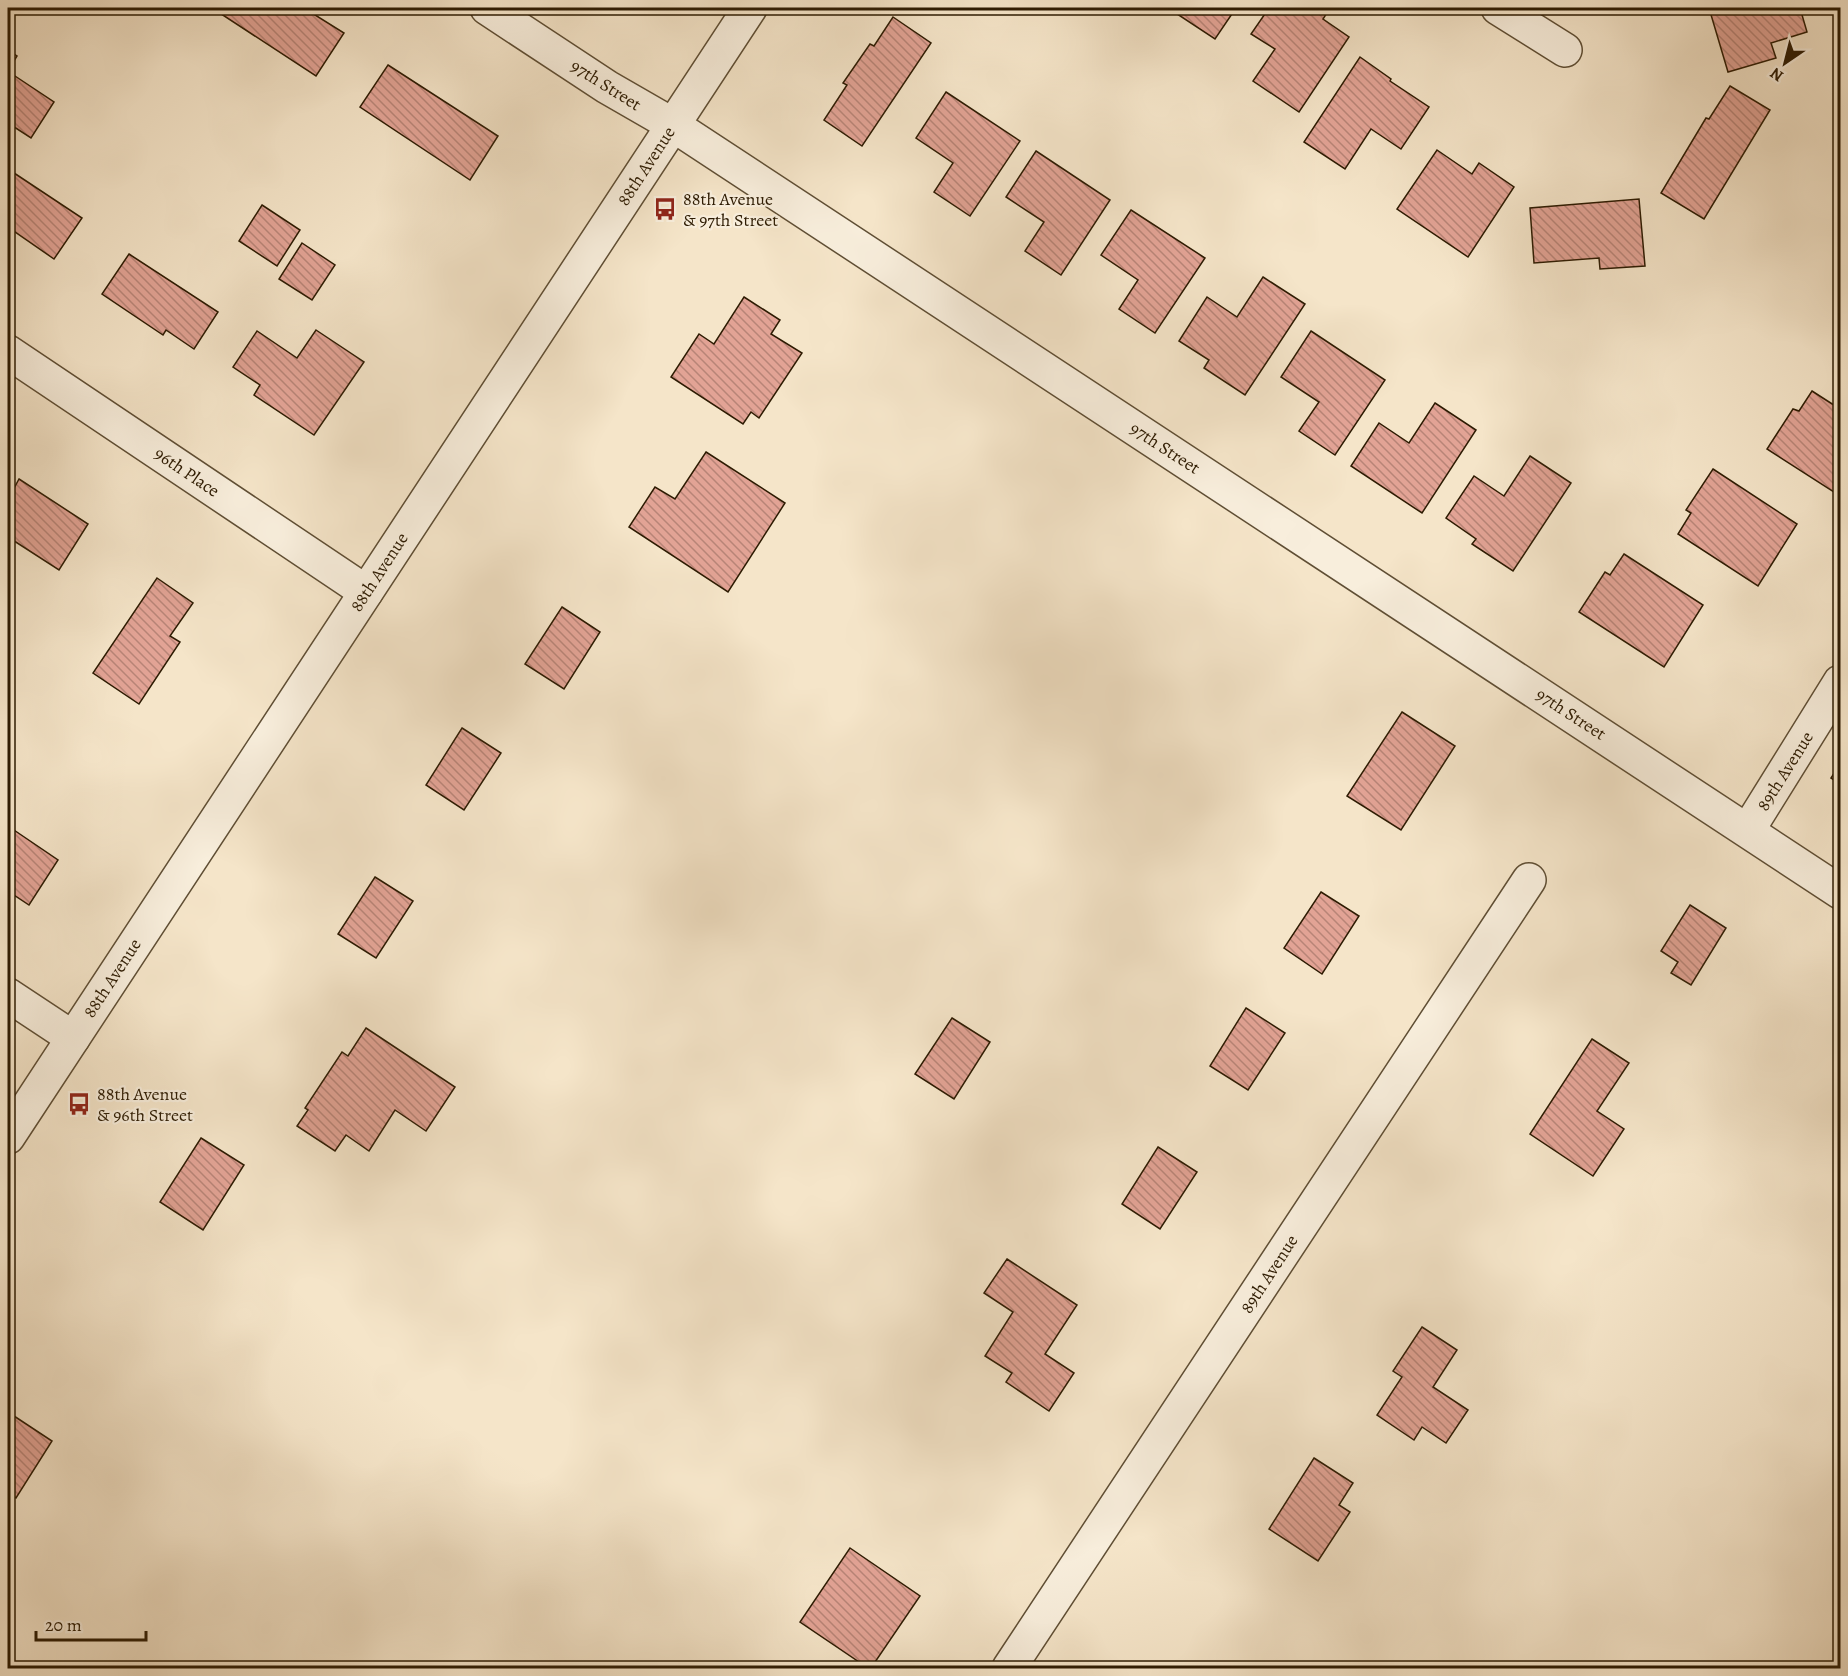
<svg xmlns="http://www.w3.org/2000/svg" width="1848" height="1676" font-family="Alegreya,serif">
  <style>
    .building { fill: url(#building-back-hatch); stroke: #2d1b02; stroke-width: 1.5 }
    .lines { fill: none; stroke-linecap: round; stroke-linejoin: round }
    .minor-casing { stroke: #5f4e34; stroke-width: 36 }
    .minor { stroke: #f8eedc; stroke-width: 33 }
    .labels { text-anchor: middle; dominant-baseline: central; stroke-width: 4.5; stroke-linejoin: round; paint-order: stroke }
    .street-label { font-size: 18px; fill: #2d1b02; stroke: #f8eedc }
    .poi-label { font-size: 18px; fill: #2d1b02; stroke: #f8eedc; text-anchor: start }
  </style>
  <defs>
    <pattern id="building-back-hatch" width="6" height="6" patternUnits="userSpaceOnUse" patternTransform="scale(1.5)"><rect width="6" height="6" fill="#e2a395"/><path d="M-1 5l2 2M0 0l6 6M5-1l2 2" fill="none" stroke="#b88477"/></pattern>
  </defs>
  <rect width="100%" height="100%" fill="#f5e5c9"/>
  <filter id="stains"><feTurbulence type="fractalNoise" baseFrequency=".00333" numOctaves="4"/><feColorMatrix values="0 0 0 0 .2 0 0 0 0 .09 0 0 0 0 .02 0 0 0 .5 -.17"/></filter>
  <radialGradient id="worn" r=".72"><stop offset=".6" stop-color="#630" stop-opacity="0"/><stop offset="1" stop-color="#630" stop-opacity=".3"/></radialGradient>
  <!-- building -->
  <g class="building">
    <path d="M212 8H304L344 33 316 76Z"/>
    <path d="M1168 8H1236L1215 39Z"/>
    <path d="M1269 8H1330L1323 19 1349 37 1299 112 1253 81 1275 49 1251 34Z"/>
    <path d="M1709 8H1800L1807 32 1771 43 1776 58 1728 72Z"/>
    <path d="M893 17 931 43 862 146 824 120 847 85 843 83 870 44 874 46Z"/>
    <path d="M8 50 17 56 8 71Z"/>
    <path d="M1360 57 1391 79 1390 81 1429 107 1401 149 1371 129 1345 169 1304 142Z"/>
    <path d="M388 65 498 136 470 180 360 107Z"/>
    <path d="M15 76 54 102 31 138 8 123V87Z"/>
    <path d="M1730 86 1770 110 1704 219 1661 193 1706 118 1709 119Z"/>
    <path d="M946 92 1020 141 970 216 934 192 953 163 916 138Z"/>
    <path d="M1437 150 1472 174 1479 163 1514 187 1468 257 1397 209Z"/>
    <path d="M1036 151 1110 200 1061 275 1025 251 1044 222 1006 197Z"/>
    <path d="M8 169 82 218 54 259 8 227Z"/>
    <path d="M1639 199 1645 266 1600 269 1599 258 1534 263 1530 208Z"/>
    <path d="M262 205 300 230 277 266 239 241Z"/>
    <path d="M1131 210 1205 258 1155 333 1119 309 1138 280 1101 255Z"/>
    <path d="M302 243 335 265 312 300 279 279Z"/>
    <path d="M129 254 218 312 194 349 166 330 163 335 102 294Z"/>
    <path d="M1263 277 1305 304 1245 395 1204 368 1209 360 1179 341 1207 297 1237 317Z"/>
    <path d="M744 297 780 320 771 334 802 353 759 418 751 412 743 424 671 377 699 334 714 344Z"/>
    <path d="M316 330 364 362 314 435 254 395 260 385 233 367 257 331 297 358Z"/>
    <path d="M1311 331 1385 380 1335 455 1299 431 1319 402 1281 377Z"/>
    <path d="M1812 391 1840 409V496L1767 449 1793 409 1799 411Z"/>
    <path d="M1435 403 1476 430 1422 513 1351 466 1379 423 1409 443Z"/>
    <path d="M706 452 785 503 728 592 629 527 655 487 675 499Z"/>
    <path d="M1530 456 1571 483 1513 571 1472 544 1476 539 1446 518 1474 476 1504 496Z"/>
    <path d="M1713 469 1797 524 1758 586 1678 534 1691 513 1686 510Z"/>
    <path d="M19 479 88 524 59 570 8 537V486L13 490Z"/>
    <path d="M1624 554 1703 605 1664 667 1579 612 1605 572 1610 575Z"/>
    <path d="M157 578 193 603 170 636 180 642 139 704 93 673Z"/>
    <path d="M562 607 600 632 564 689 525 664Z"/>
    <path d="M1402 712 1455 746 1401 830 1347 796Z"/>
    <path d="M462 728 501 753 464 810 426 785Z"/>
    <path d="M1840 764V784L1831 778Z"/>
    <path d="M8 826 58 860 29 905 8 891Z"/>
    <path d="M375 877 413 901 376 958 338 934Z"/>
    <path d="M1321 892 1359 916 1322 974 1284 948Z"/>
    <path d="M1690 905 1726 928 1691 985 1671 973 1678 962 1661 951Z"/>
    <path d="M1246 1008 1285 1033 1248 1090 1210 1066Z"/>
    <path d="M952 1018 990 1042 954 1099 915 1074Z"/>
    <path d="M366 1028 455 1087 426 1131 395 1110 369 1151 346 1135 335 1151 297 1126 308 1110 305 1108 342 1052 348 1056Z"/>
    <path d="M1592 1039 1629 1063 1597 1111 1624 1129 1593 1176 1530 1134Z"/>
    <path d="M201 1138 244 1165 203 1230 160 1202Z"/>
    <path d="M1158 1147 1197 1172 1160 1229 1122 1204Z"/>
    <path d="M1007 1259 1077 1305 1045 1354 1074 1373 1049 1411 1006 1382 1012 1373 985 1356 1013 1312 984 1293Z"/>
    <path d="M1422 1327 1457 1350 1433 1387 1468 1410 1446 1443 1422 1427 1414 1440 1377 1415 1402 1377 1393 1371Z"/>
    <path d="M14 1416 52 1441 16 1498 8 1493V1426Z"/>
    <path d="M1314 1458 1353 1483 1339 1505 1350 1512 1318 1561 1269 1529Z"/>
    <path d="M850 1548 920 1596 871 1668H868L800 1622Z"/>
  </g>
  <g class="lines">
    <!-- minor casing -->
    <g class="minor-casing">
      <g id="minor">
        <path d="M487 8 607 87 673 125 1840 892"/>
        <path d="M1498 8 1565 50"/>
        <path d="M8 352 366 592"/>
        <path d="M1748 830 1840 682"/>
        <path d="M8 995 73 1038"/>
        <path d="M8 1137 750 8"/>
        <path d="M1009 1668 1529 880"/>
      </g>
    </g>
    <!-- minor -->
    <use href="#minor" class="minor"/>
  </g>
  <!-- icons -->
  <defs>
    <g id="bus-bare" transform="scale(1.8)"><path d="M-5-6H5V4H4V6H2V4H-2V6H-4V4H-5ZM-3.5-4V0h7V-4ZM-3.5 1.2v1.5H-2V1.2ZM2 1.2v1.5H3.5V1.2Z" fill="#8f2418" stroke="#f8eedc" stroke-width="2.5" paint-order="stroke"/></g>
  </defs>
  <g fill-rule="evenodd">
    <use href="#bus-bare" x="665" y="209"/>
    <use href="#bus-bare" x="79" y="1104"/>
  </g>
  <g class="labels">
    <!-- street labels -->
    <g class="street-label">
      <text transform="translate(606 85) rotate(32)">97th Street</text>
      <text transform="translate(646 166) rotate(-57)">88th Avenue</text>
      <text transform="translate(1165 448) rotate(33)">97th Street</text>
      <text transform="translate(187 472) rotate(34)">96th Place</text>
      <text transform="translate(379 572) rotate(-57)">88th Avenue</text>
      <text transform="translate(1571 714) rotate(33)">97th Street</text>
      <text transform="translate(1785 771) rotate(-58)">89th Avenue</text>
      <text transform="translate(112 978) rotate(-57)">88th Avenue</text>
      <text transform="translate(1269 1274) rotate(-57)">89th Avenue</text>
    </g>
    <!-- poi labels -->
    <g class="poi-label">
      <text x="683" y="199">88th Avenue<tspan x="683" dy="21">&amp; 97th Street</tspan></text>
      <text x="97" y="1094">88th Avenue<tspan x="97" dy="21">&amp; 96th Street</tspan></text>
    </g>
  </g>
  <!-- margin -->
  <rect width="1848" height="1676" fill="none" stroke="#f5e5c9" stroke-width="30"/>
  <rect x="9" y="9" width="1830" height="1658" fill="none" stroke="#2d1b02" stroke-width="3"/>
  <rect x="15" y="15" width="1818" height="1646" fill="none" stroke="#2d1b02" stroke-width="1.5"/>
  <!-- north arrow -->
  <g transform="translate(1785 63) rotate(215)" stroke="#f8eedc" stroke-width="4.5" paint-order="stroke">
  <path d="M0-4.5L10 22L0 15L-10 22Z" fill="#2d1b02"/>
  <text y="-9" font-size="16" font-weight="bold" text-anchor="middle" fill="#2d1b02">N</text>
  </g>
  <!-- scale -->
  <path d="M36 1631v9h110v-9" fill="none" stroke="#2d1b02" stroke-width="3"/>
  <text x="45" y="1631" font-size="18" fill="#2d1b02" stroke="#f8eedc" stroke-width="4.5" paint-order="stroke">20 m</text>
  <rect width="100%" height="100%" filter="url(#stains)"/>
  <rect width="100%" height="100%" fill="url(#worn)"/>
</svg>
